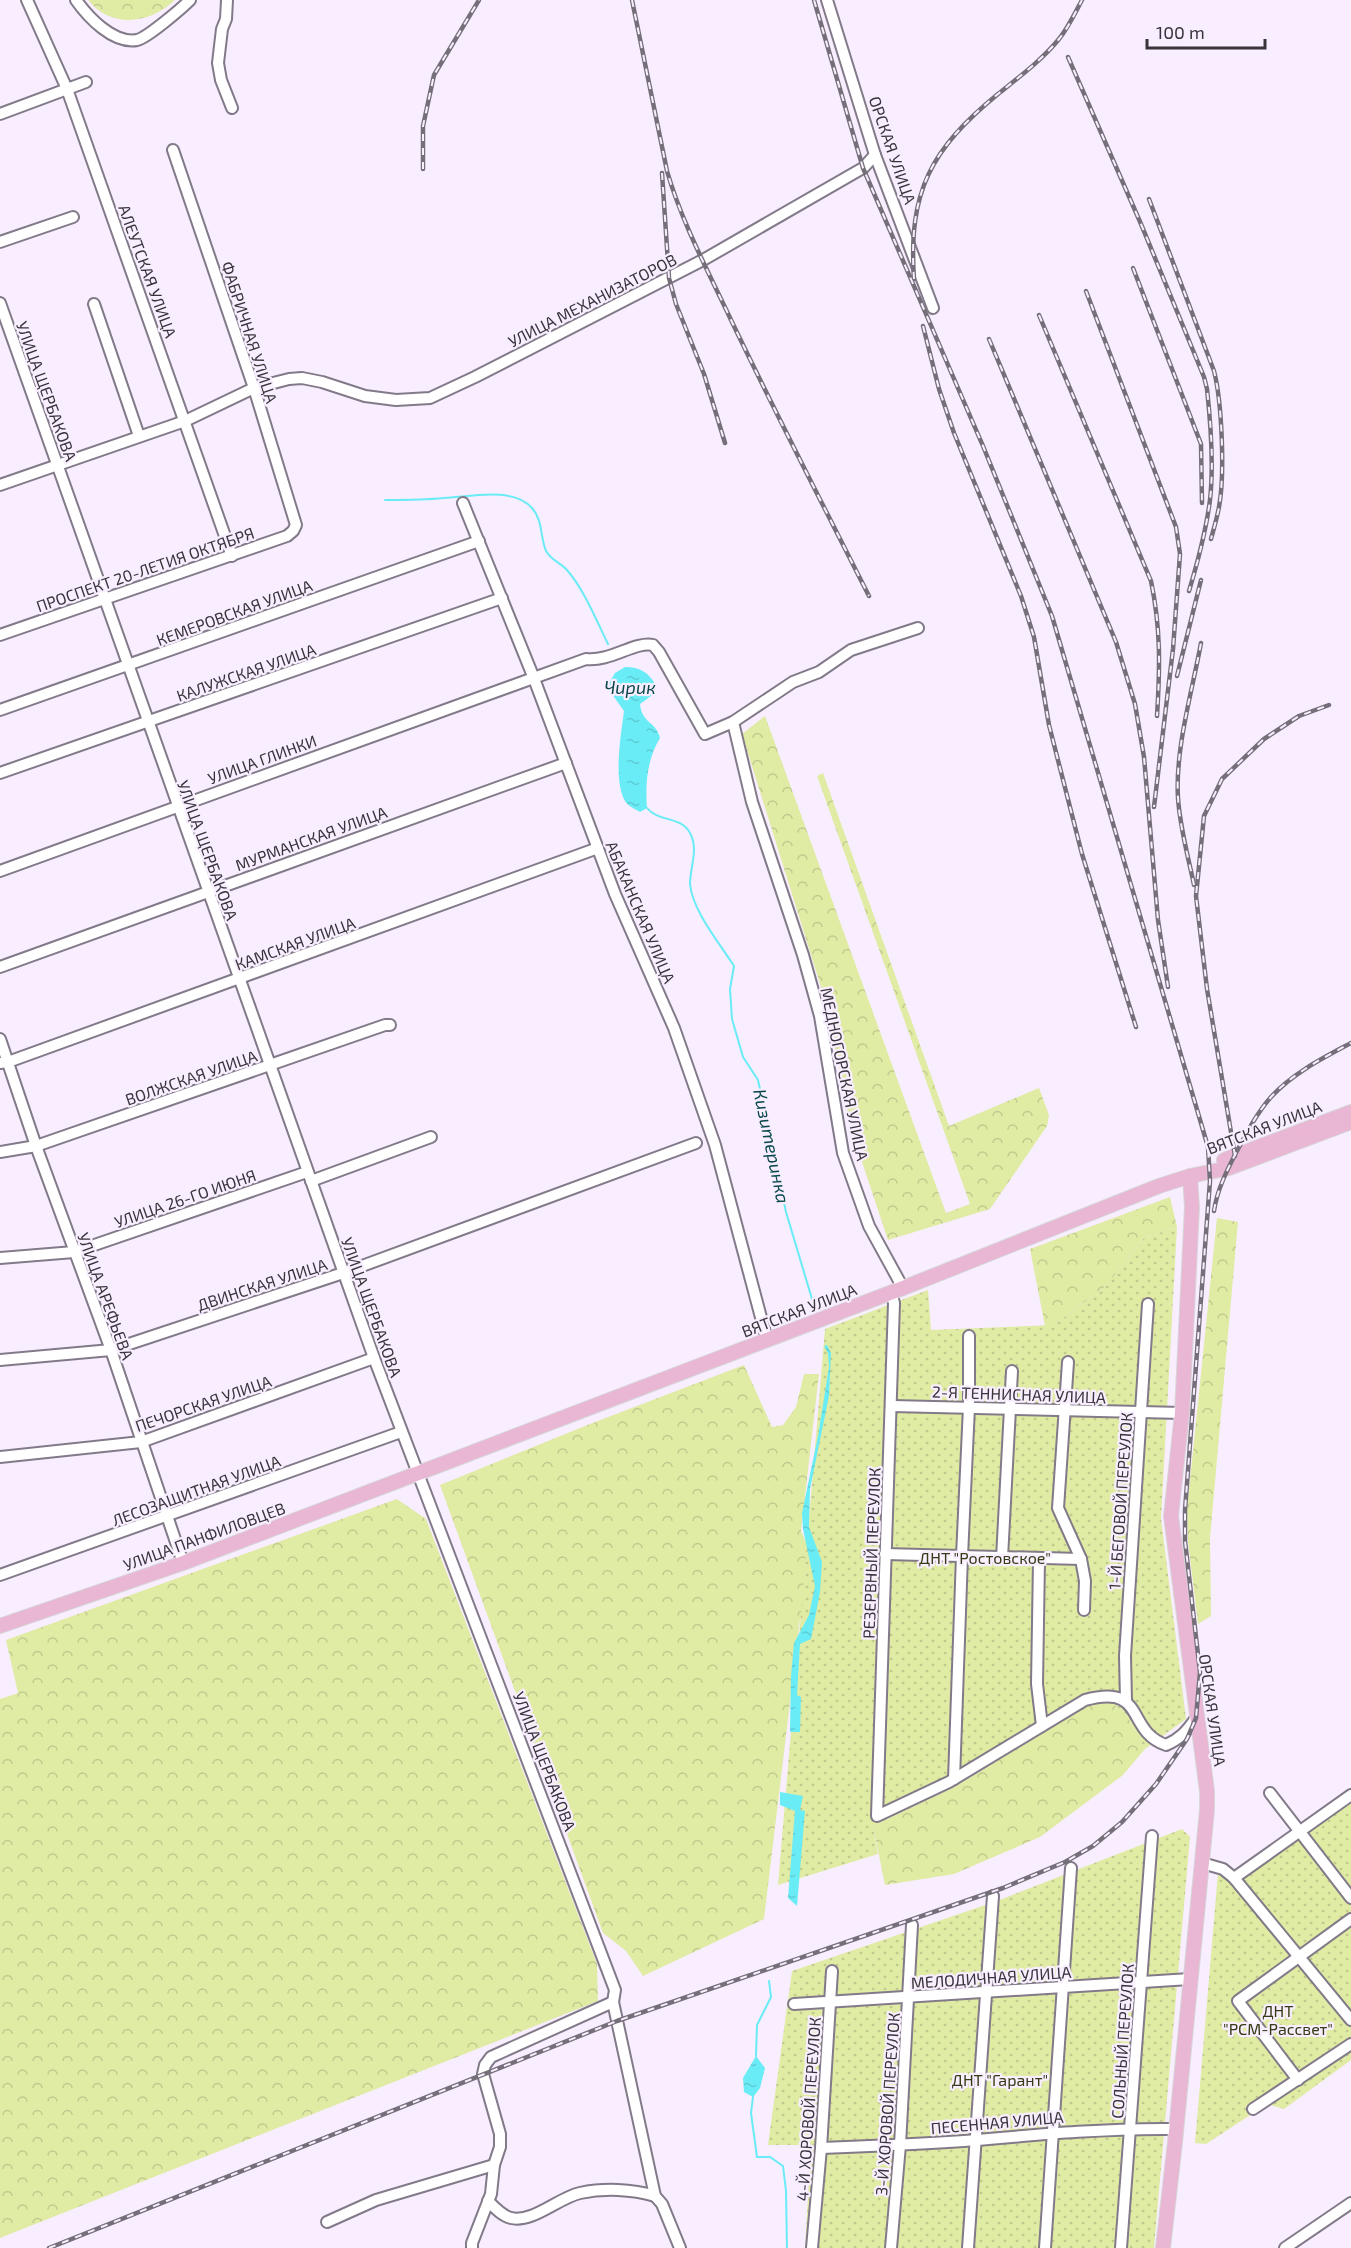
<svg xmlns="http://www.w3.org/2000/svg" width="1351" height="2248" font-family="'Exo 2',sans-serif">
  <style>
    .forest { fill: url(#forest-crowns) }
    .park { fill: url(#park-dots) }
    .water { fill: url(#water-ripples) }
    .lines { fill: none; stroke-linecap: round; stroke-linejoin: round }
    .stream { stroke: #69ecf5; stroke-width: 2 }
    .minor-casing { stroke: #837a89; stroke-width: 14 }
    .major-casing { stroke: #d7d6d8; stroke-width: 16 }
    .minor { stroke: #fff; stroke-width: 10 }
    .major { stroke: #e9b6d3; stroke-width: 14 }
    .rail-casing { stroke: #756f79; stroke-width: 4.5 }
    .rail { stroke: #f8eeff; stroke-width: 2; stroke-dasharray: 7; stroke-linecap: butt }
    .labels { text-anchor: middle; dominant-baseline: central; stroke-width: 4.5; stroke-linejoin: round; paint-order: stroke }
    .street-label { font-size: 16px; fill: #38343a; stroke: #f8eeff }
    .park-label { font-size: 16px; fill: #363b15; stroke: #f8eeff }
    .water-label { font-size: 18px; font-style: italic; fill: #09474b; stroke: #f8eeff }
  </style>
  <defs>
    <pattern id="forest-crowns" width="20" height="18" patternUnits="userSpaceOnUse" patternTransform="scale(1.5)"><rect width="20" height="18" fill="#e0eba4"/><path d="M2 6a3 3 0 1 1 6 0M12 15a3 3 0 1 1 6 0" fill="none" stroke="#c1ca8e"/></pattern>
    <pattern id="park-dots" width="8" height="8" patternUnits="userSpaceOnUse" patternTransform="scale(1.5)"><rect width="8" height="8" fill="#e0eba4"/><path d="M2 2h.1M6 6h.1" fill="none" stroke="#c1ca8e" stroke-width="1.8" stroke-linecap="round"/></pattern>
    <pattern id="water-ripples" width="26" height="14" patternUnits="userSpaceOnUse" patternTransform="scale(1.5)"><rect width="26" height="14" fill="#69ecf5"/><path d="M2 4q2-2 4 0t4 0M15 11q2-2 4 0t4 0" fill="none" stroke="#5ccbd3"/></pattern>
  </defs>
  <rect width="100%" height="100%" fill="#f8eeff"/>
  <!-- forest -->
  <g class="forest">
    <path d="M88 0H175C150 24 111 29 88 0Z"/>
    <path d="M765 716 946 1213 970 1204 817 776 823 773 949 1126 1039 1088 1049 1115 1047 1126 990 1209 888 1240 851 1129 826 1003 742 734Z"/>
    <path d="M1170 1197 1177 1227 1144 1238 1106 1286 1054 1325 1045 1326 1030 1249Z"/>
    <path d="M1217 1218 1238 1222 1210 1538 1211 1616 1198 1624 1188 1542 1187 1509Z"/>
    <path d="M744 1365 772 1427 783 1425 796 1407 804 1374H819L801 1531 815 1562 813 1605 800 1619 764 1919 643 1976 626 1951 603 1933 440 1485 590 1424Z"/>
    <path d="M397 1499 426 1519 597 1964 598 2001 0 2238V1699L18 1693 6 1640Z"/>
    <path d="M1110 1701 1126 1714 1145 1749 1123 1775 1040 1837 954 1874 885 1885 873 1826 957 1786 1087 1705Z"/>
  </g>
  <!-- park -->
  <g class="park">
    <path d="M1177 1227 1161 1519 1186 1719 1145 1749 1126 1714 1110 1701 1087 1705 957 1786 873 1826 878 1854 778 1885 825 1329 928 1290 931 1330 1054 1325 1106 1286 1144 1238Z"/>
    <path d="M1351 1798V2060L1284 2109 1267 2104 1206 2144 1195 2143 1219 1861 1239 1879Z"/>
    <path d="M1182 1829 1190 1837 1154 2248H805L811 2145H768L792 1971 997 1901Z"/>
  </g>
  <!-- water -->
  <g class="water">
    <path d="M625 667C640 667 648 672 656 685L655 693 640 704C642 724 656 721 660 738 647 759 645 785 647 808L640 812C635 809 628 806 625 801 613 780 621 735 624 711L607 687 615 673Z"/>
    <path d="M827 1345 831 1353 829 1396 810 1489 809 1527 822 1562 820 1592 811 1639 800 1644 797 1695 801 1697 800 1732H790L791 1676 794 1643 809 1615 815 1586 803 1529 802 1513 818 1436 829 1367 828 1353 824 1346Z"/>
    <path d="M780 1792 803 1796 800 1810 805 1811 797 1906 788 1898 795 1811 780 1805Z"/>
    <path d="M756 2056 765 2068 760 2088 753 2097 744 2092 743 2078Z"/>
  </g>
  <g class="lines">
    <!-- stream -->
    <g class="stream">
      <path d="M385 500C405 500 424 500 444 498 469 497 512 486 532 508 543 520 540 537 546 551 551 560 559 562 566 569 583 587 597 622 608 644"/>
      <path d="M647 808C658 822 681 816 690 833 699 849 690 867 690 884 692 910 720 944 734 966L730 989 732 1019 743 1057 758 1080 786 1212 815 1309"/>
      <path d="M756 2056 757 2025 771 1997 769 1981"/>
      <path d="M753 2097 751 2113 757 2157H770L783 2166 786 2191 787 2248"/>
    </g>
    <!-- minor casing -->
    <g class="minor-casing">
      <g id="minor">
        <path d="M27 0 67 89 232 556"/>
        <path d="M76 0C88 17 113 44 137 40 147 38 182 8 190 0"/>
        <path d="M227 0 226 19 222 29 218 63 221 80 232 108"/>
        <path d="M827 0 875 155 933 308"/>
        <path d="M0 114 86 82"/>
        <path d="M0 242 73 217"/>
        <path d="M0 303 374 1358 615 1990 613 2002 491 2057 485 2065 483 2074 500 2134V2147L494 2165 491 2194 472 2243V2248"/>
        <path d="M94 304 139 436"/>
        <path d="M0 485 185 421 254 388 289 379 302 378 322 382 365 396 396 400 430 398 475 377 703 260 863 168 875 155"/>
        <path d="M463 503 533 676 615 894 674 1028 715 1145 767 1340"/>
        <path d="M0 635 287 536 293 531 296 525 254 388 173 150"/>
        <path d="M0 710 479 541"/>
        <path d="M733 722 752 802 803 955 820 1016 843 1153 869 1226 903 1288"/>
        <path d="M0 773 502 598"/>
        <path d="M0 871 586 659C610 662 635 641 653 645L659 652 705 734 733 722 793 682 819 672 851 650 918 628"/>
        <path d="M0 967 566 763"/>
        <path d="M0 1039 36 1146 111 1350 183 1563"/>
        <path d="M0 1063 8 1062 598 848"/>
        <path d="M0 1152 36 1146 385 1025H390"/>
        <path d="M311 1181 431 1137"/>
        <path d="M0 1258 74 1252 307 1172"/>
        <path d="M891 1293 894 1303 877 1816 949 1782 1085 1700C1147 1683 1125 1731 1166 1745 1180 1739 1187 1731 1196 1718"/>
        <path d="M0 1360 111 1350 343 1273 696 1143"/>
        <path d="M1068 1362 1058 1508 1081 1559 1085 1581 1084 1610"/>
        <path d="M892 1406 1182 1413"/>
        <path d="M0 1457 141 1442 374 1358"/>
        <path d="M885 1554 1081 1559"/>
        <path d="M1002 1558 1012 1371"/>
        <path d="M1039 1560 1037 1684 1042 1726"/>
        <path d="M0 1575 401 1432"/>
        <path d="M1126 1701 1125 1656 1148 1304"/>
        <path d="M954 1779 962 1556 969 1407V1336"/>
        <path d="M1270 1793 1351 1898"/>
        <path d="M1202 1863 1223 1869 1234 1878 1351 2020"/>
        <path d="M1234 1878 1351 1795"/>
        <path d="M613 2002 655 2196 662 2204 680 2248"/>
        <path d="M794 2004 1190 1979"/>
        <path d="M1298 2080 1238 2001 1351 1919"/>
        <path d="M1253 2109 1351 2044"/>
        <path d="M821 2148C874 2146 926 2144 978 2140 1044 2134 1109 2128 1176 2129"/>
        <path d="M488 2201C494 2207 502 2216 511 2218 533 2223 558 2198 580 2193 604 2188 632 2189 655 2196"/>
        <path d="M327 2222 376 2200 494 2165"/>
        <path d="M812 2248 821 2148 832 1971"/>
        <path d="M891 2248 900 2145 912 1925"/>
        <path d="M968 2248 993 1896"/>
        <path d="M1045 2248 1071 1868"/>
        <path d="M1121 2248 1152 1836"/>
        <path d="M1285 2248 1351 2203"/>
      </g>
    </g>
    <!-- major casing -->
    <g class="major-casing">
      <g id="major">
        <path d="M1224 1160 1351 1112"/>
        <path d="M0 1626 183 1563 903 1288 1159 1186 1190 1176 1229 1168 1351 1122"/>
        <path d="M1163 2248 1175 2142 1207 1810V1791L1171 1516 1182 1413 1192 1207 1190 1176"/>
      </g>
    </g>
    <!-- minor -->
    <use href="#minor" class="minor"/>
    <!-- major -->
    <use href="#major" class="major"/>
    <!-- rail casing -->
    <g class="rail-casing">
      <g id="rail">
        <path d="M632 0 667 171C682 223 709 273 732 322 776 414 823 505 869 596"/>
        <path d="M1068 57 1141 224 1204 377 1207 389C1211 426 1214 464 1210 500 1206 531 1198 561 1189 591"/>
        <path d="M423 169V126L434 75 479 0"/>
        <path d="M662 173 669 278 676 304 704 374 725 443"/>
        <path d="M1149 199 1214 371C1222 402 1225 475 1219 507 1217 518 1214 528 1211 539"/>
        <path d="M1133 268 1201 444 1202 503"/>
        <path d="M914 279C908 191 931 149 998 94 1019 77 1042 60 1059 39 1068 28 1075 13 1082 0"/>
        <path d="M1086 291 1176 527 1180 554 1173 649 1154 807"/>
        <path d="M1039 315 1151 581C1161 629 1160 668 1157 716"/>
        <path d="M923 326 939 389 954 433 1021 596 1034 637 1049 725 1082 854 1136 1027"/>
        <path d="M989 339 1116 642 1135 704 1144 757 1158 920 1168 987"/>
        <path d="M1177 676 1201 580"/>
        <path d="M1194 885C1188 856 1180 828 1178 798 1175 749 1192 692 1201 643"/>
        <path d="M1235 1156 1207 989 1196 896 1204 816 1222 779 1264 739 1299 716 1329 705"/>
        <path d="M1214 1211C1217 1190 1227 1170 1237 1151 1247 1132 1257 1113 1271 1097 1293 1073 1323 1058 1351 1043"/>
        <path d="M49 2248 617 2021 1003 1888 1065 1862 1093 1846 1122 1822 1156 1784 1187 1739 1196 1718 1200 1672 1185 1541V1510L1210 1181 1208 1147 1052 616 983 446 863 168 814 0"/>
      </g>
    </g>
    <!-- rail -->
    <use href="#rail" class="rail"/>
  </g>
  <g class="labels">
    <!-- street labels -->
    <g class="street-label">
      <text transform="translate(893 150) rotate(71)">ОРСКАЯ УЛИЦА</text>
      <text transform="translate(148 271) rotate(70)">АЛЕУТСКАЯ УЛИЦА</text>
      <text transform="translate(592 300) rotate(-27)">УЛИЦА МЕХАНИЗАТОРОВ</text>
      <text transform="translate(250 332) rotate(72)">ФАБРИЧНАЯ УЛИЦА</text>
      <text transform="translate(47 391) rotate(70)">УЛИЦА ЩЕРБАКОВА</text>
      <text transform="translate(145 569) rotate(-19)">ПРОСПЕКТ 20-ЛЕТИЯ ОКТЯБРЯ</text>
      <text transform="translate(234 612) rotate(-20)">КЕМЕРОВСКАЯ УЛИЦА</text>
      <text transform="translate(246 672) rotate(-19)">КАЛУЖСКАЯ УЛИЦА</text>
      <text transform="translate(262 759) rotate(-20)">УЛИЦА ГЛИНКИ</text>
      <text transform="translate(311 838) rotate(-20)">МУРМАНСКАЯ УЛИЦА</text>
      <text transform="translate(208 850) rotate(70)">УЛИЦА ЩЕРБАКОВА</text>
      <text transform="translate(641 912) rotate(67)">АБАКАНСКАЯ УЛИЦА</text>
      <text transform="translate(295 943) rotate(-20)">КАМСКАЯ УЛИЦА</text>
      <text transform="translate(845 1074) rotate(78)">МЕДНОГОРСКАЯ УЛИЦА</text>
      <text transform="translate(191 1077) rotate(-19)">ВОЛЖСКАЯ УЛИЦА</text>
      <text transform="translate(1264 1127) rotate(-21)">ВЯТСКАЯ УЛИЦА</text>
      <text transform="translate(185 1198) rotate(-19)">УЛИЦА 26-ГО ИЮНЯ</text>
      <text transform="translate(262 1284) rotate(-18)">ДВИНСКАЯ УЛИЦА</text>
      <text transform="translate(106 1296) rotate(70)">УЛИЦА АРЕФЬЕВА</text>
      <text transform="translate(372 1307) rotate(70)">УЛИЦА ЩЕРБАКОВА</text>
      <text transform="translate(799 1310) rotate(-21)">ВЯТСКАЯ УЛИЦА</text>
      <text transform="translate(1019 1394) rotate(2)">2-Я ТЕННИСНАЯ УЛИЦА</text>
      <text transform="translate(203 1403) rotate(-19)">ПЕЧОРСКАЯ УЛИЦА</text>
      <text transform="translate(196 1490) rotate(-20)">ЛЕСОЗАЩИТНАЯ УЛИЦА</text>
      <text transform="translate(1120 1501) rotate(-86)">1-Й БЕГОВОЙ ПЕРЕУЛОК</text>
      <text transform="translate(204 1536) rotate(-20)">УЛИЦА ПАНФИЛОВЦЕВ</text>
      <text transform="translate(871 1553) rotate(-88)">РЕЗЕРВНЫЙ ПЕРЕУЛОК</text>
      <text transform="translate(1213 1710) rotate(82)">ОРСКАЯ УЛИЦА</text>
      <text transform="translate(545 1761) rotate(69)">УЛИЦА ЩЕРБАКОВА</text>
      <text transform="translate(991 1977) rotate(-4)">МЕЛОДИЧНАЯ УЛИЦА</text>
      <text transform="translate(1122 2041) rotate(-86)">СОЛЬНЫЙ ПЕРЕУЛОК</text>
      <text transform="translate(887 2104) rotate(-86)">3-Й ХОРОВОЙ ПЕРЕУЛОК</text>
      <text transform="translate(808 2109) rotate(-86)">4-Й ХОРОВОЙ ПЕРЕУЛОК</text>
      <text transform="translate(997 2122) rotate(-5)">ПЕСЕННАЯ УЛИЦА</text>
    </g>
    <!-- park labels -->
    <g class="park-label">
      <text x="985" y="1557">ДНТ "Ростовское"</text>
      <text x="1278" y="2010">ДНТ<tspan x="1278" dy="18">"РСМ-Рассвет"</tspan></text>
      <text x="1000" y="2079">ДНТ "Гарант"</text>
    </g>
    <!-- water labels -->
    <g class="water-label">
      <text x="630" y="687">Чирик</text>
      <text transform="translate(772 1146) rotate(78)">Кизитеринка</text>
    </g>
  </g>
  <!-- scale -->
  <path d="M1147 39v9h118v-9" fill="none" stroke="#38343a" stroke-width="3"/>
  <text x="1156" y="39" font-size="18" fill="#38343a" stroke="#f8eeff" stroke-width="4.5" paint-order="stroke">100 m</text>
</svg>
